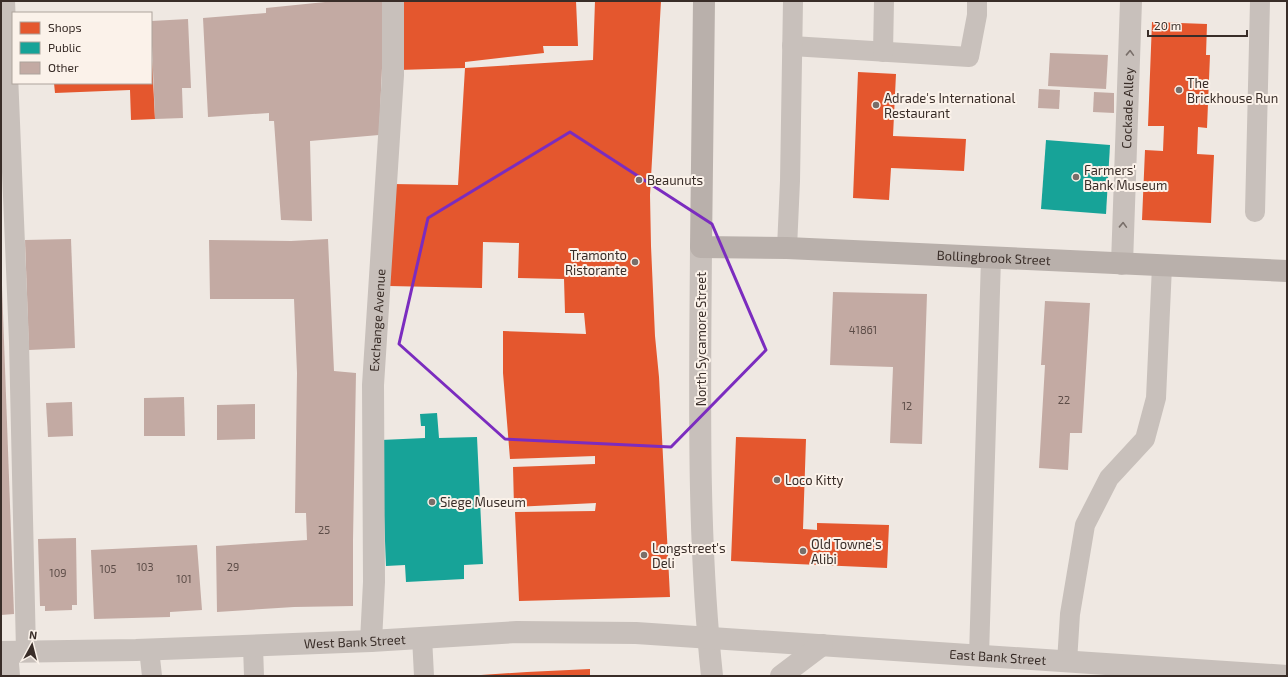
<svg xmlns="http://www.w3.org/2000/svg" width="1288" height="677" font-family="'Exo 2',sans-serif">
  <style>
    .shops { fill: #e4572e }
    .public { fill: #17a398 }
    .building { fill: #c3aaa3 }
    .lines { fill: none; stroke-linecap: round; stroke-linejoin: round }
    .service { stroke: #c8c0bb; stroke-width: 20 }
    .minor { stroke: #c8c0bb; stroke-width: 22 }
    .tertiary { stroke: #c8c0bb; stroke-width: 22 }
    .secondary { stroke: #b9b0ab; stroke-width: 22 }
    .oneway { stroke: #796f6a }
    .marked { fill: none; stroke: #7b2cbf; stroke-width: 3; stroke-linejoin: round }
    .poi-dot { fill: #796e69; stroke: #fbf2ea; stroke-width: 1.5 }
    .labels { text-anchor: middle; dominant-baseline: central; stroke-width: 4; stroke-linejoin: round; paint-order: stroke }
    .number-label { font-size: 11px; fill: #5c4c47 }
    .poi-label { font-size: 13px; fill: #392d28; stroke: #fbf2ea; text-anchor: start }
    .street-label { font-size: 13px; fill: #392d28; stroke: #fbf2ea }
  </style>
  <rect width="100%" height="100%" fill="#efe8e2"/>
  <!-- shops -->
  <g class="shops">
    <path d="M402 1H576L578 46H543L544 53 465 62V68L593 60 595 1H661L650 195 651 246 655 336 659 377 670 597 519 601 515 512 595 511 596 503 514 507 513 467 595 464V456L510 459 503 373V331L586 334 584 313H565L564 279 518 278 519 243 483 242 482 288 389 286 392 184 458 185 465 68 398 70Z"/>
    <path d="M1152 22 1207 24 1206 55H1210L1207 128 1198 127 1197 154 1214 155 1211 223 1142 220 1145 150 1163 151 1164 126H1148Z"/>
    <path d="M151 60H152L155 119 131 120 130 90 55 93 54 83H151Z"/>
    <path d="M858 72 896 74 893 136 966 139 964 171 891 168 889 200 853 198Z"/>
    <path d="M736 437 806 439 803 529 817 530V523L889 525 887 568 731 561Z"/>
    <path d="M590 669V676H481V675L527 672Z"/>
  </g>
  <!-- public -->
  <g class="public">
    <path d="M1046 140 1110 145 1106 214 1041 209Z"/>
    <path d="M437 413 439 438 477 437 483 564 464 565V579L406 582 405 565 386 566 381 440 425 438V426H421L420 414Z"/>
  </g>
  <!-- building -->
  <g class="building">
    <path d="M335 1H385L379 135 310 141 312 221 281 220 274 121H269V113L208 117 203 18 266 13V8Z"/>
    <path d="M188 19 191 88H182L183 118 155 119 151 21Z"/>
    <path d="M1050 53 1108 55 1106 89 1048 86Z"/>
    <path d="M1039 89 1060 90 1059 109 1038 108Z"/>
    <path d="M1094 92 1114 93V113L1093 112Z"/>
    <path d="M71 239 75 348 29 350 25 240Z"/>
    <path d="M328 239 334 371 356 373 353 540V606L294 607 217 612 216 546 307 540 306 513H295L297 373 294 299H210L209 240 291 241Z"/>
    <path d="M1 286H2L14 614 1 615Z"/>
    <path d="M833 292 927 294 922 444 890 443 893 367 830 365Z"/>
    <path d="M1045 301 1090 303 1082 433H1070L1068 470 1039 468 1045 365H1041Z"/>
    <path d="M184 397 185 436H144V398Z"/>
    <path d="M72 402 73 436 48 437 46 403Z"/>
    <path d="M255 404V439L217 440V405Z"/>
    <path d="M76 538 77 605H72V610L45 611V606H40L38 539Z"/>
    <path d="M197 545 202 610 170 612V617L94 619 91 550Z"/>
  </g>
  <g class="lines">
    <!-- service -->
    <g class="service">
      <path d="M5 1 19 342 26 651"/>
      <path d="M792 46 969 57 977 15V1"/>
      <path d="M883 52 884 1"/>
      <path d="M1255 212 1260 1"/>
      <path d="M787 248 790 181 793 1"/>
      <path d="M422 637 424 676"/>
      <path d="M253 646 254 676"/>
      <path d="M149 649 152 676"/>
      <path d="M8 651 10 676"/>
      <path d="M979 656 991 258"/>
      <path d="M1067 662 1070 614 1085 525 1109 478 1145 439 1156 398 1162 266"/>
    </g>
    <!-- minor -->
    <g class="minor">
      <path id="s1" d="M1122 264 1131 1"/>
      <path id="s2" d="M371 641 374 582 373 385 393 75V1"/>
    </g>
    <!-- tertiary -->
    <g class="tertiary">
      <path d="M701 247C700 390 697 534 712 676"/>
      <path id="s3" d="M1 652 136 650 371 641 517 632 636 633 1287 676"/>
      <path d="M781 676 822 645"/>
    </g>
    <!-- secondary -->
    <path class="secondary" id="s4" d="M704 1 701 247 787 248 1287 271"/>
  </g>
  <!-- one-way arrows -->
  <defs><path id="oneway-chevron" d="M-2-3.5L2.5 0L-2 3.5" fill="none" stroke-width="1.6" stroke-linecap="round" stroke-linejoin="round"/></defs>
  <g class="oneway">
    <use href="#oneway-chevron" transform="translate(1130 53) rotate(-88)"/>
    <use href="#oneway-chevron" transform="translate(1123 225) rotate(-88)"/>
  </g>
  <!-- marked area -->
  <path class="marked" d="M570 132 712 224 766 350 671 447 505 439 399 344 428 218Z"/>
  <!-- markers -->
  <g class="poi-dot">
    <circle cx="1179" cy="90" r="4"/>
    <circle cx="876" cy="105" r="4"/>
    <circle cx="1076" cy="177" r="4"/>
    <circle cx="639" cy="180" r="4"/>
    <circle cx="635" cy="262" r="4"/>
    <circle cx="777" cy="480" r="4"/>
    <circle cx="432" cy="502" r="4"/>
    <circle cx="803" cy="551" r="4"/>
    <circle cx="644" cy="555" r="4"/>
  </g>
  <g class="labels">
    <!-- number labels -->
    <g class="number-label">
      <text x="863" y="329">41861</text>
      <text x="1064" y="399">22</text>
      <text x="907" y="405">12</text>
      <text x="324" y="529">25</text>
      <text x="145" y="566">103</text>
      <text x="233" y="566">29</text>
      <text x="108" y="568">105</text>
      <text x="58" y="572">109</text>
      <text x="184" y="578">101</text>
    </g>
    <!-- poi labels -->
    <g class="poi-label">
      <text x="1187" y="83">The<tspan x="1187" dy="15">Brickhouse Run</tspan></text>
      <text x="884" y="98">Adrade's International<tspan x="884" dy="15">Restaurant</tspan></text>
      <text x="1084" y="170">Farmers'<tspan x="1084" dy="15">Bank Museum</tspan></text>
      <text x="647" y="180">Beaunuts</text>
      <text x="627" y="255" text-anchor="end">Tramonto<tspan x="627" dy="15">Ristorante</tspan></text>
      <text x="785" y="480">Loco Kitty</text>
      <text x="440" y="502">Siege Museum</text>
      <text x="811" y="544">Old Towne's<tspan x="811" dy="15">Alibi</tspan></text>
      <text x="652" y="548">Longstreet's<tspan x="652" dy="15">Deli</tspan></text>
    </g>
    <!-- street labels -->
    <g class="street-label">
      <text stroke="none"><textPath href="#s1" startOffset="156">Cockade Alley</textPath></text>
      <text stroke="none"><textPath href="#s4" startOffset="539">Bollingbrook Street</textPath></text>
      <text stroke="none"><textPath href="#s2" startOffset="321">Exchange Avenue</textPath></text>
      <text transform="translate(701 339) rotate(-90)">North Sycamore Street</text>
      <text stroke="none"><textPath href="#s3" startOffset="354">West Bank Street</textPath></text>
      <text stroke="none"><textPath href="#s3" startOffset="998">East Bank Street</textPath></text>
    </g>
  </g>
  <!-- border -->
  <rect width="1288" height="677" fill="none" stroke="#392d28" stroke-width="4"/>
  <!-- legend -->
  <rect x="12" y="12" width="140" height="72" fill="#fbf2ea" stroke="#ada39c"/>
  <rect x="20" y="22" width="20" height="12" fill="#e4572e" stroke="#ada39c"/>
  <text x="48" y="32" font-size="12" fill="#392d28">Shops</text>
  <rect x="20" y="42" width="20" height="12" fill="#17a398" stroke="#ada39c"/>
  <text x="48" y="52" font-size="12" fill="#392d28">Public</text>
  <rect x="20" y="62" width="20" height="12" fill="#c3aaa3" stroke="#ada39c"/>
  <text x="48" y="72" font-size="12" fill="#392d28">Other</text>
  <!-- north arrow -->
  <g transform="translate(32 645) rotate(7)" stroke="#fbf2ea" stroke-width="3" paint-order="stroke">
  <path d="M0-3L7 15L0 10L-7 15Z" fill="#392d28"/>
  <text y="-6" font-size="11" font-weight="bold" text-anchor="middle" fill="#392d28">N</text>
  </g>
  <!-- scale -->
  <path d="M1148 30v6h99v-6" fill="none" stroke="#392d28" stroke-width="2"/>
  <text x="1154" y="30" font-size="12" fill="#392d28" stroke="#fbf2ea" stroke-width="3" paint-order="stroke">20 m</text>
</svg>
